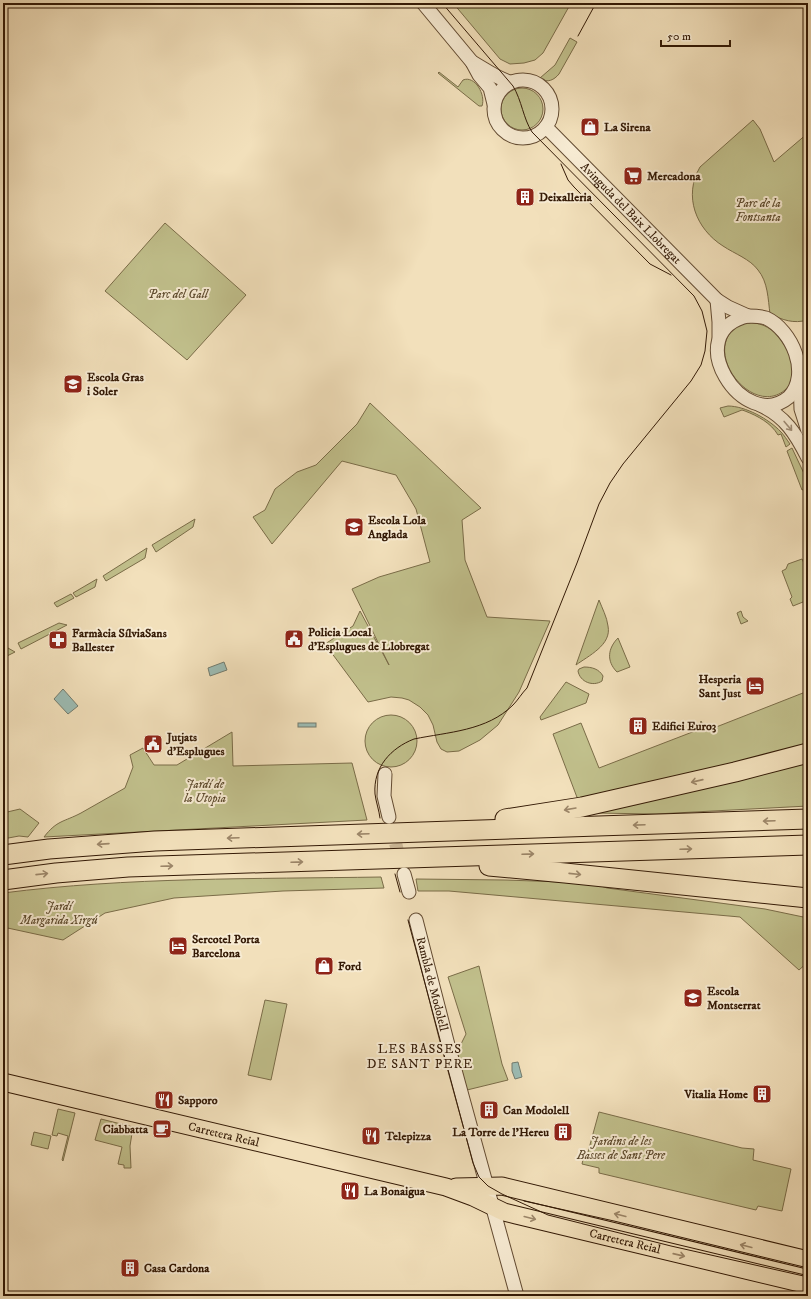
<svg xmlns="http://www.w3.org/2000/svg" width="811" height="1299" font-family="'IM FELL DW Pica',serif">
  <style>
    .green { fill: #c1c08c; stroke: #7a6c48 }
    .water { fill: #9cbcb4; stroke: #727b6e }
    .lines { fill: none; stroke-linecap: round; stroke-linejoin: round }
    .minor-tunnel { stroke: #ccb897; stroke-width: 13; stroke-dasharray: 13 6; stroke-linecap: butt }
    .minor-casing { stroke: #634b32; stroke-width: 15 }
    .major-casing { stroke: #331905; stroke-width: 19 }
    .highway-casing { stroke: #331905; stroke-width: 21 }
    .minor { stroke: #f7ebd3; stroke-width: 13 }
    .major { stroke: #f2e0bb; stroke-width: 17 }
    .highway { stroke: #f2e0bb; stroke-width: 19 }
    .tram { stroke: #331905; stroke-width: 1 }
    .oneway { stroke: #9f8c76 }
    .oneway2 { stroke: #9c8669 }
    .labels { text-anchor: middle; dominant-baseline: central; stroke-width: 4; stroke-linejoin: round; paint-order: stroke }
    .poi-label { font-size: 12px; font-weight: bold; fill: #331905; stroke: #f7ebd3; text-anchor: start }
    .park-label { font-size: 12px; font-style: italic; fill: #5e4b2e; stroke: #f7ebd3 }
    .street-label { font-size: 12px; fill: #331905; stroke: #f7ebd3 }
    .neighbourhood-label { font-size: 13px; letter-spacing: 1px; fill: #331905; stroke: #f7ebd3 }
  </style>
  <rect width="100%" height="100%" fill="#f2e0bb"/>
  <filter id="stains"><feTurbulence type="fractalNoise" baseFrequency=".005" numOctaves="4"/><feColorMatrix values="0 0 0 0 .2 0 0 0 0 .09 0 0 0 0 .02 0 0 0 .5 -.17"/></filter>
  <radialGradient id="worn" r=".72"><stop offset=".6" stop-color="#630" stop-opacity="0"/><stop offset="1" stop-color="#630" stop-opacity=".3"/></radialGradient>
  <!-- green -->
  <g class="green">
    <path d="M453 3H571L543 53 535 60 524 63 510 64 500 59Z"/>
    <path d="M570 38 577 42 559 74C554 80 548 83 540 79V78L555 65Z"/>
    <path d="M439 72 458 87 463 80C475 75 486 95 482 106H479L438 73Z"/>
    <circle cx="522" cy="109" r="21"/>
    <path d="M753 120 760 129 774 162 808 133V320C793 324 783 320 770 314 768 299 768 282 758 270 750 259 735 254 723 246 696 229 683 196 700 167Z"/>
    <path d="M165 223 246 295 187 360 105 291Z"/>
    <path d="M747 322C756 323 763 324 770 329 786 341 804 373 785 390 749 420 693 340 747 322Z"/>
    <path d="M370 403 481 508 462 520 465 560 487 617 550 621 519 692 498 725 480 740 459 751 447 752 441 749 437 742 433 725 428 715 420 707 409 700 402 698 391 697 368 702 325 644 353 626 360 611 389 665 352 589 379 577 430 562 416 509 396 475 342 461 272 544 253 517 265 510 275 489 297 472 316 465 357 424Z"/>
    <path d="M728 406C745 406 769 419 781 432 784 435 787 440 790 444L786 447 781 434 778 435C771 423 758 416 745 411L742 410 724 417 720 408Z"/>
    <path d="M792 448 808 482V488L802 490 787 451Z"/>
    <path d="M195 519 193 527 156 552 152 545Z"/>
    <path d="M147 548 145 558 106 581 103 576Z"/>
    <path d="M802 559 805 565 808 564V600L793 606 790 599 792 597 782 571 786 569 788 564Z"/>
    <path d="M97 579 95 587 76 597 73 593Z"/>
    <path d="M71 594 74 598 57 607 54 603Z"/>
    <path d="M599 600C602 608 607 617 608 626 612 645 588 656 576 665Z"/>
    <path d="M741 611 743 617 748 621 741 624 737 613Z"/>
    <path d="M59 623 67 625 21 649 18 643Z"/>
    <path d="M618 638 630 667 617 672C606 661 608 648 618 638Z"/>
    <path d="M8 648 15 652 3 658V650Z"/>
    <path d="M584 667C592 667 599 669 603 676L602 681C593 687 580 682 578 671L579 669Z"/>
    <path d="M566 682 589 694 586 703 541 720 540 717Z"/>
    <path d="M808 691V742L793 749 578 800 553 734 581 723 599 768 695 731 699 728 701 721 706 731Z"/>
    <circle cx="391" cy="741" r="26"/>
    <path d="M232 732 233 766 352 763 367 820 44 837C57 820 64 822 81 813 96 805 110 796 125 788L133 767 130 755 143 748 154 765H177Z"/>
    <path d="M808 760V806L656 814 594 813Z"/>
    <path d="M20 809 39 823 28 837 19 836 3 839V813Z"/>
    <path d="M381 877 384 888 283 891 174 898 105 913 63 940 3 927V893C128 877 255 879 381 877Z"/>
    <path d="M416 879 505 880 592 883 607 888 765 909 808 918V962L799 970 740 917 449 891H418Z"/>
    <path d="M479 966 502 1064 508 1080 467 1090 457 1052 466 1034 448 977Z"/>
    <path d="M265 1000 287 1004 271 1080 248 1075Z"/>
    <path d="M58 1109 75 1113 63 1161 62 1160 68 1136 58 1133 57 1136 52 1135Z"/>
    <path d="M599 1112 742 1148 754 1149 753 1160 791 1169 782 1211 758 1206 756 1210 599 1173V1168L582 1164 585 1151 588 1152Z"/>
    <path d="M101 1119 133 1127 130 1146 131 1168H124V1165L118 1164 122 1147 95 1140Z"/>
    <path d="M34 1132 51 1136 48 1149 31 1145Z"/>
  </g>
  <!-- water -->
  <g class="water">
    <path d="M224 662 227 670 210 676 208 668Z"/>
    <path d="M63 689 78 706 68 714 54 699Z"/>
    <rect x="298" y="723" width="18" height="4"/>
    <path d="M518 1062 522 1077 515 1079 512 1071V1063Z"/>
  </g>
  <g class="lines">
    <!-- minor-tunnel -->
    <path class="minor-tunnel" d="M391 825 401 865"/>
    <!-- minor casing -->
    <g class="minor-casing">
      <g id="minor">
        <path d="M423 3 472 62 479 75 490 88 494 104"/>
        <path d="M472 62C485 69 496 78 510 82"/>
        <circle cx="523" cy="109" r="29"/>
        <path id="s1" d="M546 127 717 300 728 307 748 316"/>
        <path d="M717 300 719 322V337"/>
        <path d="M748 316C754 316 760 316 766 318 792 330 811 374 789 397 744 435 678 332 748 316Z"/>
        <path d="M800 381 801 409 808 431"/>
        <path d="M760 405C785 416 796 434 808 458"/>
        <path d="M385 774 384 796 389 817"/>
        <path d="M404 874 409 892"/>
        <path id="s2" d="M416 920 447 1041 517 1296"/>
      </g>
    </g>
    <!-- major casing -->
    <g class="major-casing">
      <g id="major">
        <path id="s3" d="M3 1082 446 1187 473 1197 504 1212 516 1215 808 1285"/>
        <path d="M456 1187 502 1186 808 1260"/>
      </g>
    </g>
    <!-- highway casing -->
    <g class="highway-casing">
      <g id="highway">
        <path d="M505 819 582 807 735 772 808 753"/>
        <path d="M3 855 49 849 155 841 808 819"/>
        <path d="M489 866 565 873 808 898"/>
        <path d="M3 880 56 873 128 867 808 845"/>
      </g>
    </g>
    <!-- minor -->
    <use href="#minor" class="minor"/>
    <!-- major -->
    <use href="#major" class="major"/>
    <!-- highway -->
    <use href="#highway" class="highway"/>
    <!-- tram -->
    <g class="tram">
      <path d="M578 36 596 3"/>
      <path d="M561 164 568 180 574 187 650 264 671 275"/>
      <path d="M380 818C379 810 376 802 375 794 373 767 391 748 414 739 448 732 487 731 513 705 518 700 522 693 527 688L577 563 599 504 610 483 623 464 691 381 701 365 705 351 707 331 702 311 694 296 532 132C523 118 522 101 513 86L442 3"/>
      <path d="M395 874 400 892"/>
      <path d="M408 920 473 1163 479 1177 488 1186 502 1194 548 1215 671 1246 808 1277"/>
      <path d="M524 1201 614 1221 808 1268"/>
    </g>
  </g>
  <!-- one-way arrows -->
  <defs><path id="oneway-shaft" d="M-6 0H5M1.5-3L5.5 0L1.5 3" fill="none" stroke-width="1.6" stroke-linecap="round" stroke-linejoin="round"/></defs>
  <use class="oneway" href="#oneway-shaft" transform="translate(788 426) rotate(50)"/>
  <g class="oneway2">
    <use href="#oneway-shaft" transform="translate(697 781) rotate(167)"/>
    <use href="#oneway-shaft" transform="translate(570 809) rotate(170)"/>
    <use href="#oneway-shaft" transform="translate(769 821) rotate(178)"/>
    <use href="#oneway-shaft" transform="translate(639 825) rotate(178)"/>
    <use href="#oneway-shaft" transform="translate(363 834) rotate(178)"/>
    <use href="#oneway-shaft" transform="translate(233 838) rotate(178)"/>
    <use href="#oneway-shaft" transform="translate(103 844) rotate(176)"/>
    <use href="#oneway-shaft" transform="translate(686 849) rotate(-2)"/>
    <use href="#oneway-shaft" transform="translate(528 854) rotate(-2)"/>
    <use href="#oneway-shaft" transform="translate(297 862) rotate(-2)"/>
    <use href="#oneway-shaft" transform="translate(167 866) rotate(-2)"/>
    <use href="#oneway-shaft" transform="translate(42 874) rotate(-6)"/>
    <use href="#oneway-shaft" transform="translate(575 874) rotate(6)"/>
    <use href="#oneway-shaft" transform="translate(620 1215) rotate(-166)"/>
    <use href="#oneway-shaft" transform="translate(530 1218) rotate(14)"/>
    <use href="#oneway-shaft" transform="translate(746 1246) rotate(-166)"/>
    <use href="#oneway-shaft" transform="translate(679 1255) rotate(13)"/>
  </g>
  <!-- icons -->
  <defs>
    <g id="shop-square" transform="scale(1)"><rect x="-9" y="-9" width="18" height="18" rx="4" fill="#8f2418" stroke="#f7ebd3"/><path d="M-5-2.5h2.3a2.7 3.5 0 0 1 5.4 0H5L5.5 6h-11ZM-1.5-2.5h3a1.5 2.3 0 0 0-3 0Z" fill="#fff"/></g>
    <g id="supermarket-square" transform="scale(1)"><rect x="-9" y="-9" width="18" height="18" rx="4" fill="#8f2418" stroke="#f7ebd3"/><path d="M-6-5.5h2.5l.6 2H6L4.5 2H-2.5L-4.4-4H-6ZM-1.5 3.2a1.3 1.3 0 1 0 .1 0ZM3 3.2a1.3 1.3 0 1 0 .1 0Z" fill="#fff"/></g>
    <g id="building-square" transform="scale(1)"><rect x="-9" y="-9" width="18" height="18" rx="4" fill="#8f2418" stroke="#f7ebd3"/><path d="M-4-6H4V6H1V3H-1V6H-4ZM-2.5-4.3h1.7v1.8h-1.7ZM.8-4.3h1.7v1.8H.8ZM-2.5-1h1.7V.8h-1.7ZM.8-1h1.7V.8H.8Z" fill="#fff"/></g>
    <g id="school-square" transform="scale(1)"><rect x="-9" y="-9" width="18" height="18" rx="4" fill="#8f2418" stroke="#f7ebd3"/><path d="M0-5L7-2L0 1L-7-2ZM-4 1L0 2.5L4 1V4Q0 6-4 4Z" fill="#fff"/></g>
    <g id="civic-square" transform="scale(1)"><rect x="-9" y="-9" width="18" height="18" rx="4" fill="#8f2418" stroke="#f7ebd3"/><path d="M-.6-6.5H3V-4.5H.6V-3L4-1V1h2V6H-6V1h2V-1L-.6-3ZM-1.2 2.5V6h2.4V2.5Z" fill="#fff"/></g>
    <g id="pharmacy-square" transform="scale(1)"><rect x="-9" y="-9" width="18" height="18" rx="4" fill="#8f2418" stroke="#f7ebd3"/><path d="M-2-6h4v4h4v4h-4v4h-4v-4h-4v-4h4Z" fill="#fff"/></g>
    <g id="hotel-square" transform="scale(1)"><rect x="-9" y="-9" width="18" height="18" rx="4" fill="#8f2418" stroke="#f7ebd3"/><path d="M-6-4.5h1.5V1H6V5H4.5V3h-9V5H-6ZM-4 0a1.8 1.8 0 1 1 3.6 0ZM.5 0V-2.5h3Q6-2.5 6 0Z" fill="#fff"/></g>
    <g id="restaurant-square" transform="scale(1)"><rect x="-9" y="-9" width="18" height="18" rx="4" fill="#8f2418" stroke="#f7ebd3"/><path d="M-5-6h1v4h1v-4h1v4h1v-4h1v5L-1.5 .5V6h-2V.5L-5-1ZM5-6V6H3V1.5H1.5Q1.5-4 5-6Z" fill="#fff"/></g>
    <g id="cafe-square" transform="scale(1)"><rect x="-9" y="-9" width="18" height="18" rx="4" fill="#8f2418" stroke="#f7ebd3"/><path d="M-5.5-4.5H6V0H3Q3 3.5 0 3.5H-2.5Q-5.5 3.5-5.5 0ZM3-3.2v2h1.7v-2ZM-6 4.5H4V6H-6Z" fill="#fff"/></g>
  </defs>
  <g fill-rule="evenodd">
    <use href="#shop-square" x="590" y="127"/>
    <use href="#supermarket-square" x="633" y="176"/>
    <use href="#building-square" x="525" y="197"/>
    <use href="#school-square" x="73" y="384"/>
    <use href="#school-square" x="354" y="527"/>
    <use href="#civic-square" x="294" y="639"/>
    <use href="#pharmacy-square" x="58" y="640"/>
    <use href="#hotel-square" x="755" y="686"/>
    <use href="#building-square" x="638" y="726"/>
    <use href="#civic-square" x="153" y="744"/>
    <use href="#hotel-square" x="178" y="946"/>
    <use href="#shop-square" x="324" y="966"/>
    <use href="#school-square" x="693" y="998"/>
    <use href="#building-square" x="762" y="1094"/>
    <use href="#restaurant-square" x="164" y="1100"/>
    <use href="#building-square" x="489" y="1110"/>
    <use href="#cafe-square" x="162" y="1129"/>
    <use href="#building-square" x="563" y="1132"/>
    <use href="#restaurant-square" x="371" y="1136"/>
    <use href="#restaurant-square" x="350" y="1191"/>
    <use href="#building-square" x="130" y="1268"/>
  </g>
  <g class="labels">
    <!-- poi labels -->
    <g class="poi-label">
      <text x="604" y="127">La Sirena</text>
      <text x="647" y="176">Mercadona</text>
      <text x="539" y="197">Deixalleria</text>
      <text x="87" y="377">Escola Gras<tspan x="87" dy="14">i Soler</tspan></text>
      <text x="368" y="520">Escola Lola<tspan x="368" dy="14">Anglada</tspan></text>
      <text x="308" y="632">Policia Local<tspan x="308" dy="14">d'Esplugues de Llobregat</tspan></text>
      <text x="72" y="633">Farmàcia SílviaSans<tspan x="72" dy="14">Ballester</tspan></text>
      <text x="741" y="679" text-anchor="end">Hesperia<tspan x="741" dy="14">Sant Just</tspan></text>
      <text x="652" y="726">Edifici Euro3</text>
      <text x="167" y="737">Jutjats<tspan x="167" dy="14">d'Esplugues</tspan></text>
      <text x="192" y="939">Sercotel Porta<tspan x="192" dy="14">Barcelona</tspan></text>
      <text x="338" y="966">Ford</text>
      <text x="707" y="991">Escola<tspan x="707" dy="14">Montserrat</tspan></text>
      <text x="748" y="1094" text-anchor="end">Vitalia Home</text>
      <text x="178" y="1100">Sapporo</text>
      <text x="503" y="1110">Can Modolell</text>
      <text x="148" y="1129" text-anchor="end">Ciabbatta</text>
      <text x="549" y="1132" text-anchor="end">La Torre de l'Hereu</text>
      <text x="385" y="1136">Telepizza</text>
      <text x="364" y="1191">La Bonaigua</text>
      <text x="144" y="1268">Casa Cardona</text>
    </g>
    <!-- park labels -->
    <g class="park-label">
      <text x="758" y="203">Parc de la<tspan x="758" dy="14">Fontsanta</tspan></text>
      <text x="178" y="294">Parc del Gall</text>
      <text x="205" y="784">Jardí de<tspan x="205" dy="14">la Utopia</tspan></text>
      <text x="59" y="906">Jardí<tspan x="59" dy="14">Margarida Xirgú</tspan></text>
      <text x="621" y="1141">Jardins de les<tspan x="621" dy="14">Basses de Sant Pere</tspan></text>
    </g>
    <!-- street labels -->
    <g class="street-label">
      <text stroke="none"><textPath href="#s1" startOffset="121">Avinguda del Baix Llobregat</textPath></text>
      <text stroke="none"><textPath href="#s2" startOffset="66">Rambla de Modolell</textPath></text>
      <text stroke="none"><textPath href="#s3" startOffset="227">Carretera Reial</textPath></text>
      <text stroke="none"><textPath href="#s3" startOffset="643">Carretera Reial</textPath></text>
    </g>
    <!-- neighbourhood labels -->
    <g class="neighbourhood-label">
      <text x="420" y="1049">LES BASSES<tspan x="420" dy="15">DE SANT PERE</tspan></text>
    </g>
  </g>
  <!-- margin -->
  <rect width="811" height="1299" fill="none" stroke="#f2e0bb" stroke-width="16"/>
  <rect x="4" y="4" width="803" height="1291" fill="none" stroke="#331905" stroke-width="2"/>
  <rect x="8" y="8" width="795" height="1283" fill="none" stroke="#331905"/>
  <!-- scale -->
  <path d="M661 40v6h69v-6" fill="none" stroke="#331905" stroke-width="2"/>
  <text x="667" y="40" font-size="12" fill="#331905" stroke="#f7ebd3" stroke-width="3" paint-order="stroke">50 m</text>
  <rect width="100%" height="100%" filter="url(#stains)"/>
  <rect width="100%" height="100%" fill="url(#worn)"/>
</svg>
